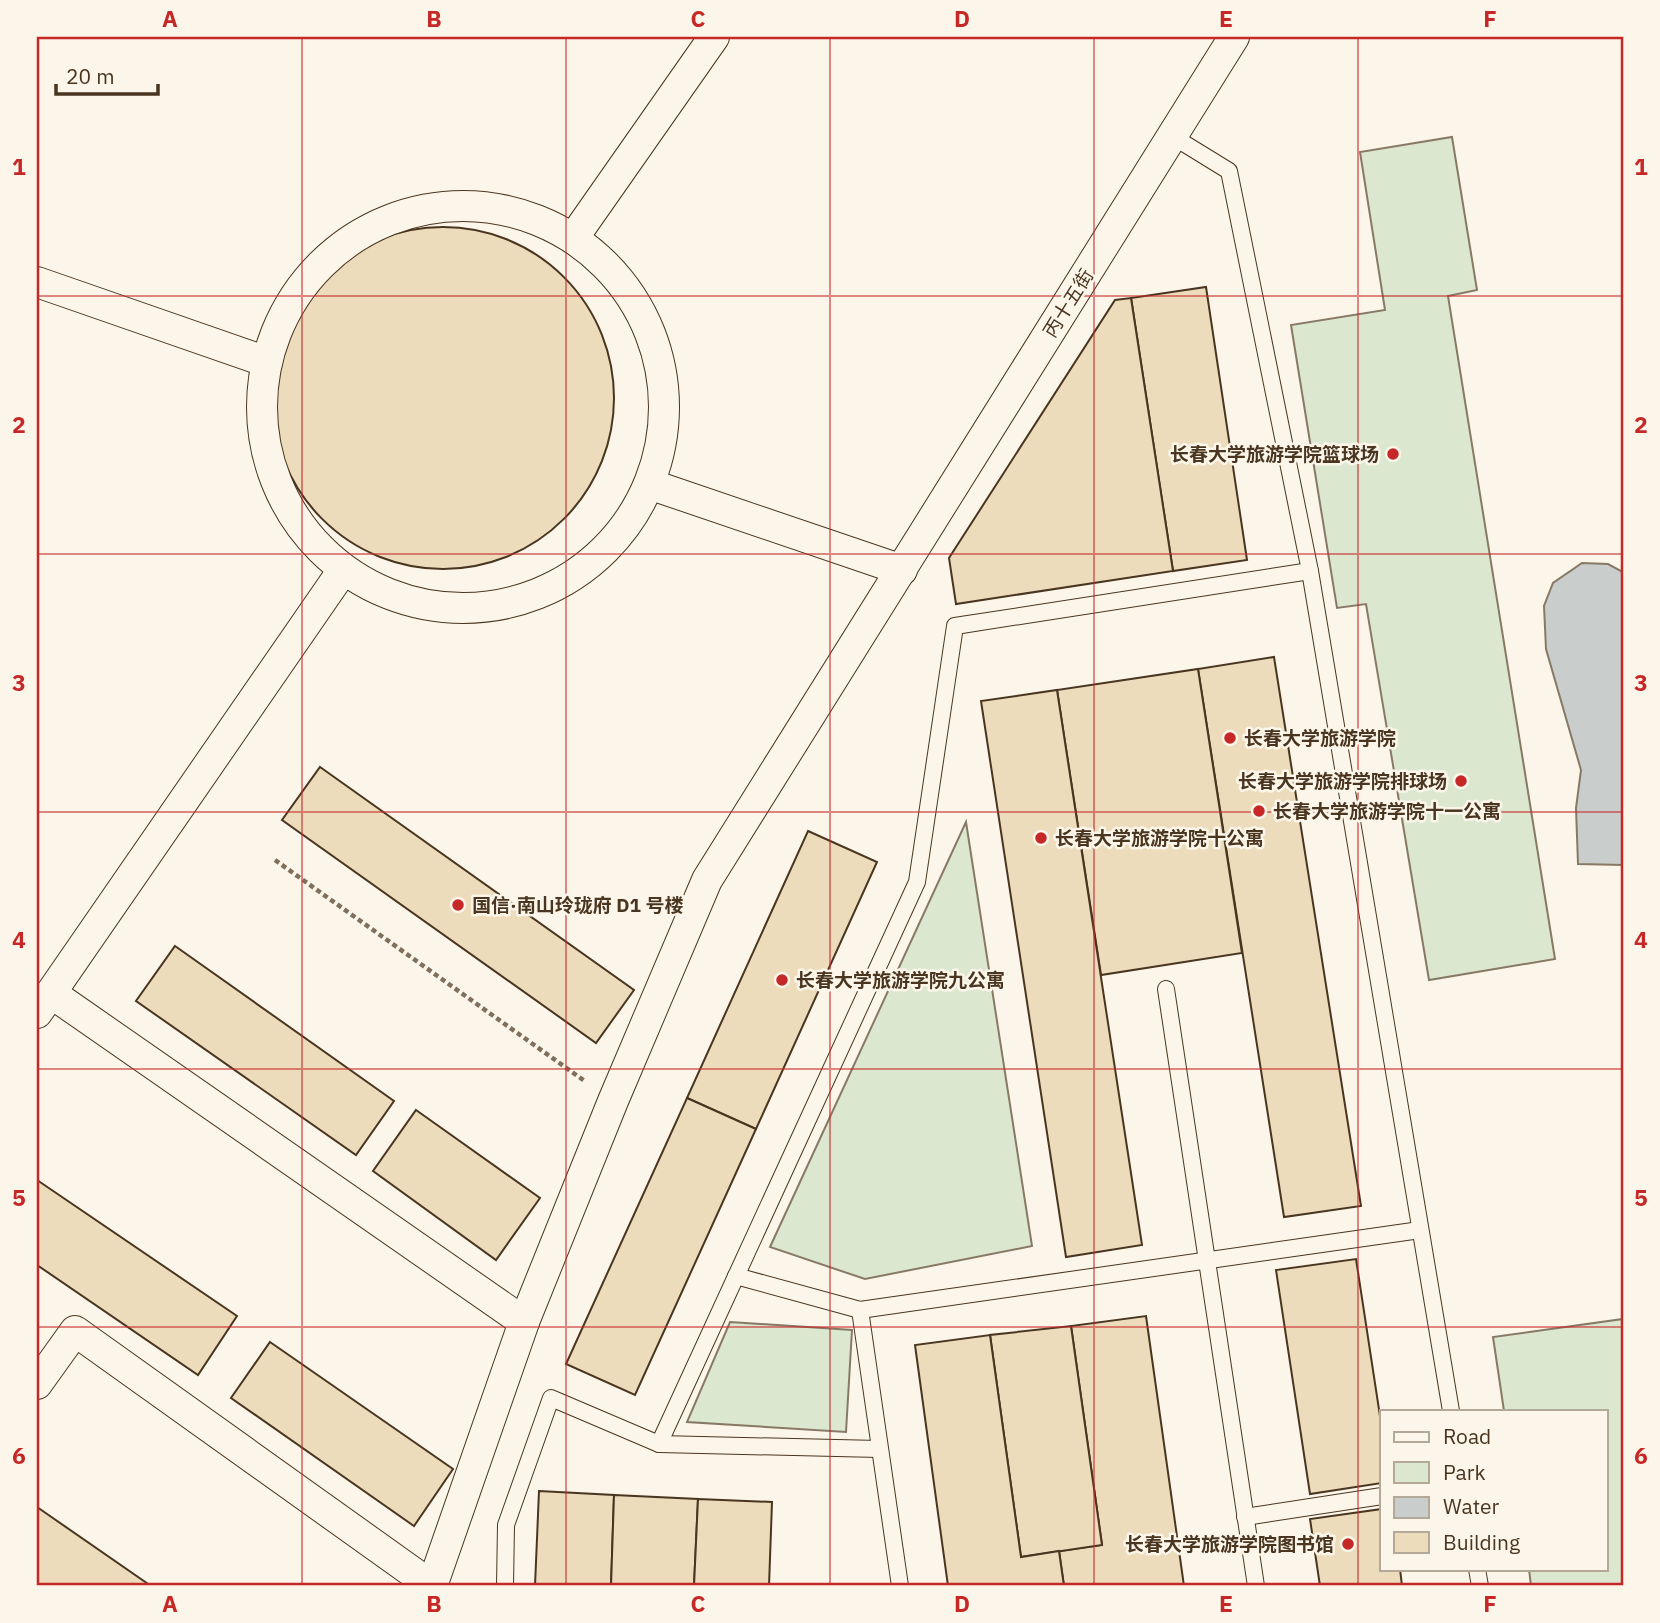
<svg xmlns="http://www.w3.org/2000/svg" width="1660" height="1623" font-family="'IBM Plex Sans','Noto Sans SC',sans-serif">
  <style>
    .green { fill: #dce7d0; stroke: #887966; stroke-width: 2 }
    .water { fill: #c9cecd; stroke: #887966; stroke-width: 2 }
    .building { fill: #ecdcbc; stroke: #4a3520; stroke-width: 2 }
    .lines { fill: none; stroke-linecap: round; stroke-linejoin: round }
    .service-casing { stroke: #4a3520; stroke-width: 18 }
    .minor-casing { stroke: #4a3520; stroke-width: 32 }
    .path { stroke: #7f6f5c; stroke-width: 4.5; stroke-dasharray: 5 3.5; stroke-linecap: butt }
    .service { stroke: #fbf6e9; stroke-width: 16 }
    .minor { stroke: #fbf6e9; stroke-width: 30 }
    .grid { fill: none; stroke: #c62828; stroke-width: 2; stroke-opacity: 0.55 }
    .poi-dot { fill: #c62828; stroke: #fbf6e9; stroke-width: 2.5 }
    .labels { text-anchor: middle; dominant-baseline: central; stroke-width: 5; stroke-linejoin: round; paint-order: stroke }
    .street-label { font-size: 19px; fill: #4a3520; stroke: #fbf6e9 }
    .poi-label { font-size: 19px; font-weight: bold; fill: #4a3520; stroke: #fbf6e9; text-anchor: start }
    .neatline { fill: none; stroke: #c62828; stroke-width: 2.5 }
    .grid-label { font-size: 23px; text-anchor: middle; font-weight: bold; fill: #c62828 }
  </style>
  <rect width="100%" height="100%" fill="#fbf6e9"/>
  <!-- green -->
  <g class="green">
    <path d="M1452 137 1477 290 1448 296 1555 959 1429 980 1366 604 1337 608 1291 325 1385 310 1360 152Z"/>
    <path d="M966 822 1032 1246 865 1279 770 1247Z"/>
    <path d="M1623 1319V1586H1531L1529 1569H1606V1411H1504L1493 1337Z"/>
    <path d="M730 1322 852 1330 846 1432 687 1422Z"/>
  </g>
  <!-- water -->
  <path class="water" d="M1582 563 1608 564 1623 572V865L1578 864 1576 808 1581 770 1546 649 1544 606 1553 583Z"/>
  <!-- building -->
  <g class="building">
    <circle cx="443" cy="398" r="171"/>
    <path d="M1206 287 1247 560 1173 571 1131 298Z"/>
    <path d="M1131 298 1173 571 956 604 949 558 1115 300Z"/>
    <path d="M1274 657 1361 1206 1284 1217 1198 669Z"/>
    <path d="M1198 669 1242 953 1101 975 1057 690Z"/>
    <path d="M1057 690 1142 1245 1066 1257 981 701Z"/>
    <path d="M320 767 634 990 596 1043 282 820Z"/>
    <path d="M808 831 877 862 756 1129 687 1098Z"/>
    <path d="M175 946 394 1101 356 1155 136 1001Z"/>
    <path d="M687 1098 756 1129 635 1395 566 1364Z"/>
    <path d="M416 1110 540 1198 496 1260 373 1171Z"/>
    <path d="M37 1180 237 1316 198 1375 37 1265Z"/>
    <path d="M1356 1259 1382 1429V1483L1310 1494 1276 1270Z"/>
    <path d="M1146 1316 1184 1586H1064L1059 1551 1102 1545 1071 1326Z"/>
    <path d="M1071 1326 1102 1545 1021 1557 990 1335Z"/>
    <path d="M990 1335 1021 1557 1059 1551 1064 1586H948L915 1345Z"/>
    <path d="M270 1342 453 1469 414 1526 231 1398Z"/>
    <path d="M539 1491 614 1495 611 1586H535Z"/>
    <path d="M614 1495 698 1499 694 1586H611Z"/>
    <path d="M698 1499 772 1502 769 1586H694Z"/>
    <path d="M37 1507 151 1586H37Z"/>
    <path d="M1382 1509V1569H1400L1402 1586H1320L1310 1519Z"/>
  </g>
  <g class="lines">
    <!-- service casing -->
    <g class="service-casing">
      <g id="service">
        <path d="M1310 571 1451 1411"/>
        <path d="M1166 989 1256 1586"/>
        <path d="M736 1276 860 1310 1420 1230"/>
        <path d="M860 1310 900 1586"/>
        <path d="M659 1444 917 882 955 626 1310 571 1229 171 1172 136"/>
        <path d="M1245 1517 1382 1496"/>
        <path d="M1477 1569 1480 1586"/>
        <path d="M505 1586 506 1525 551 1398 659 1444 879 1449"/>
      </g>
    </g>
    <!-- minor casing -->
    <g class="minor-casing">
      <g id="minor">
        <circle cx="463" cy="407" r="201"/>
        <path d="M574 237 714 37"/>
        <path d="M37 282 267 362"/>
        <path d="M649 484 902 570"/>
        <path d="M51 993 524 1322"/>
        <path d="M37 1013 343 570"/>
        <path d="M37 1384 75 1331 432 1586"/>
        <path d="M432 1586 524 1322 613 1101 707 880 1234 37"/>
      </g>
    </g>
    <!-- path -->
    <path class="path" d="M275 860 586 1082"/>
    <!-- service -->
    <use href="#service" class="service"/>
    <!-- minor -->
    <use href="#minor" class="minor"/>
  </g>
  <!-- grid -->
  <path class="grid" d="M302 37V1586M566 37V1586M830 37V1586M1094 37V1586M1358 37V1586M37 296H1623M37 554H1623M37 812H1623M37 1069H1623M37 1327H1623"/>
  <!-- markers -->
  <g class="poi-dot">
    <circle cx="1393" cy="454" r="7"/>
    <circle cx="1230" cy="738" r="7"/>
    <circle cx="1461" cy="781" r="7"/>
    <circle cx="1259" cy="811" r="7"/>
    <circle cx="1041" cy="838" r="7"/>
    <circle cx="458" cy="905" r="7"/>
    <circle cx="782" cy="980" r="7"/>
    <circle cx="1348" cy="1544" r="7"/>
  </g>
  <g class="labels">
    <!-- street labels -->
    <g class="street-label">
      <text transform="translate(1068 303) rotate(-58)">丙十五街</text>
    </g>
    <!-- poi labels -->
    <g class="poi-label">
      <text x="1379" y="454" text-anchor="end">长春大学旅游学院篮球场</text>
      <text x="1244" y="738">长春大学旅游学院</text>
      <text x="1447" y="781" text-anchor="end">长春大学旅游学院排球场</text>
      <text x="1273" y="811">长春大学旅游学院十一公寓</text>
      <text x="1055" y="838">长春大学旅游学院十公寓</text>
      <text x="472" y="905">国信·南山玲珑府 D1 号楼</text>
      <text x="796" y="980">长春大学旅游学院九公寓</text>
      <text x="1334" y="1544" text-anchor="end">长春大学旅游学院图书馆</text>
    </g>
  </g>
  <!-- border -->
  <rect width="1660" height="1623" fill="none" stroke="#fbf6e9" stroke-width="77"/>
  <!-- legend -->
  <rect x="1380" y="1410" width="228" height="161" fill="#fbf6e9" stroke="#b4a999" stroke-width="2"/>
  <rect x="1394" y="1432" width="35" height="10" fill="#fbf6e9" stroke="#b4a999" stroke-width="2"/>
  <text x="1443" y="1444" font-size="21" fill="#4a3520">Road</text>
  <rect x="1394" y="1462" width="35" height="21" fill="#dce7d0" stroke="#b4a999" stroke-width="2"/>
  <text x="1443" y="1480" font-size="21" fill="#4a3520">Park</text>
  <rect x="1394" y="1497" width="35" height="21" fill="#c9cecd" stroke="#b4a999" stroke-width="2"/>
  <text x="1443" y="1514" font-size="21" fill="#4a3520">Water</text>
  <rect x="1394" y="1532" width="35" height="21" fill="#ecdcbc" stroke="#b4a999" stroke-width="2"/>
  <text x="1443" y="1550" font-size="21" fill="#4a3520">Building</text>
  <!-- scale -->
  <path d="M56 84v10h102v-10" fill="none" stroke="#4a3520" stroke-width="3.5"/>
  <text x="66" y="84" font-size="21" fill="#4a3520" stroke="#fbf6e9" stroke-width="5" paint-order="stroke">20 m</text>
  <rect x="38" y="38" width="1584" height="1546" class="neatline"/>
  <g class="grid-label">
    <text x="170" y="27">A</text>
    <text x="434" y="27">B</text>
    <text x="698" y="27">C</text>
    <text x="962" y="27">D</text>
    <text x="1226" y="27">E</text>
    <text x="1490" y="27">F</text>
    <text x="19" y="175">1</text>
    <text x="1641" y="175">1</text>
    <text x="19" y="433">2</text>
    <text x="1641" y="433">2</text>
    <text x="19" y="691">3</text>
    <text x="1641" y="691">3</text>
    <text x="19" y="948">4</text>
    <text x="1641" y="948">4</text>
    <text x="19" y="1206">5</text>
    <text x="1641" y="1206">5</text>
    <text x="19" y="1464">6</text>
    <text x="1641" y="1464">6</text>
    <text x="170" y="1612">A</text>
    <text x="434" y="1612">B</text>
    <text x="698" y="1612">C</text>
    <text x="962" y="1612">D</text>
    <text x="1226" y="1612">E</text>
    <text x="1490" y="1612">F</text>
  </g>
</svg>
